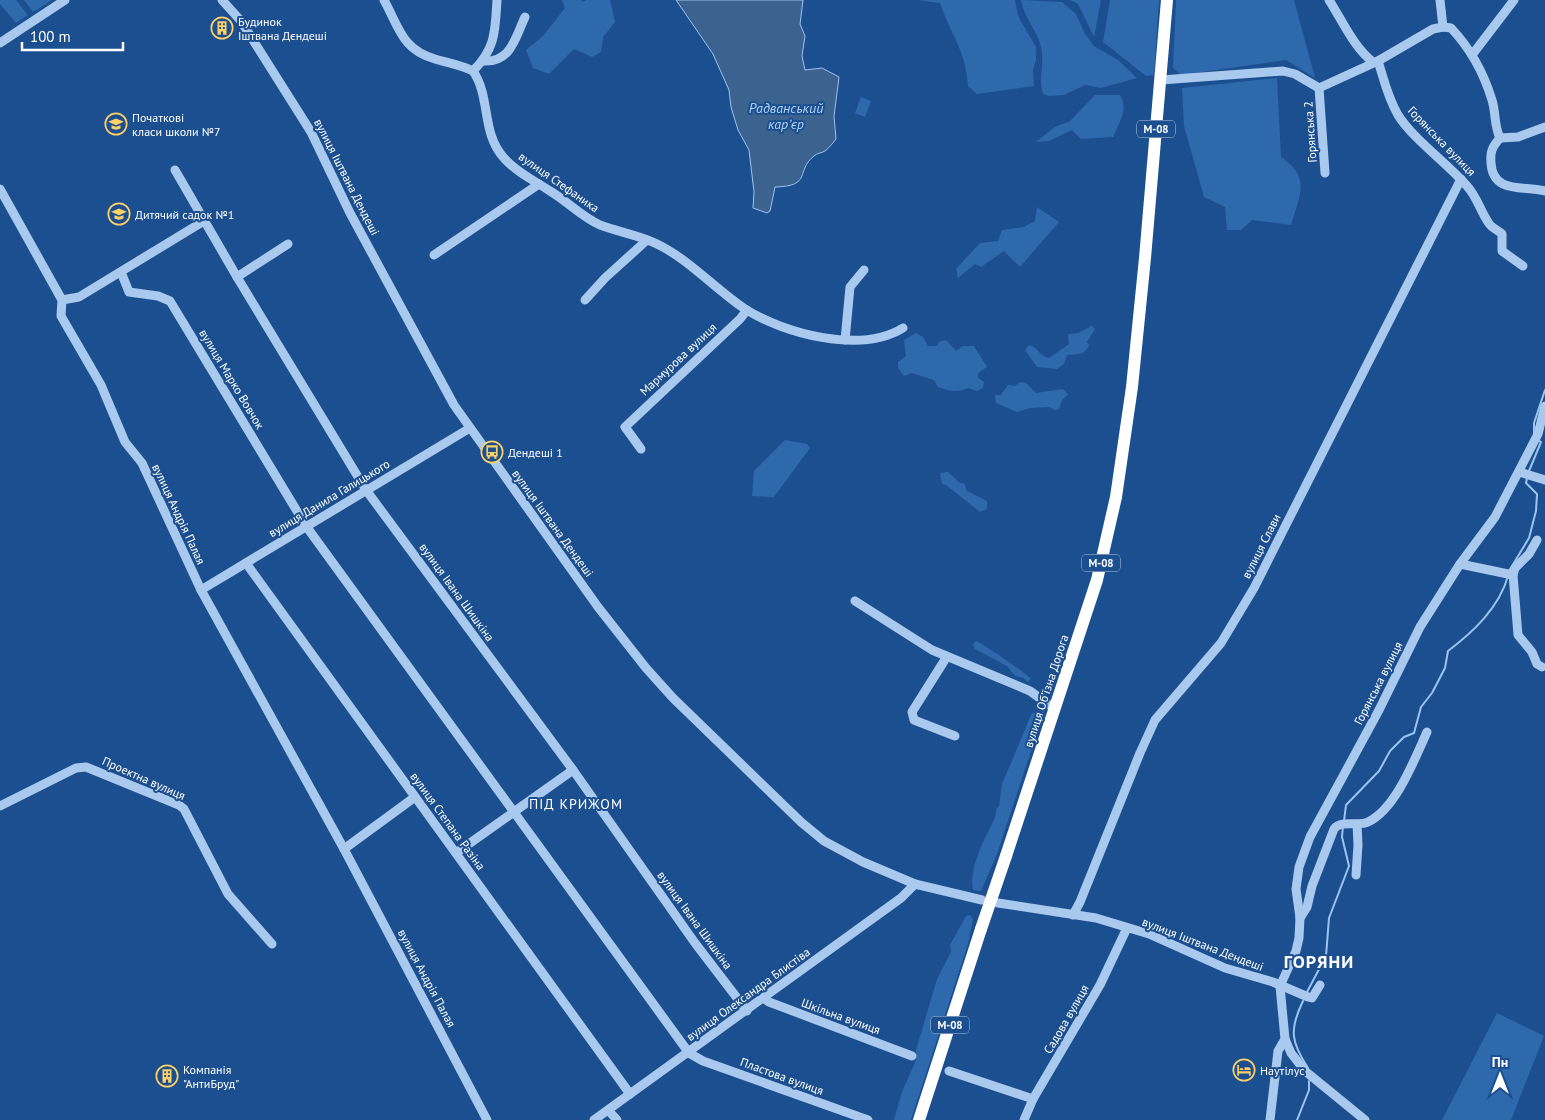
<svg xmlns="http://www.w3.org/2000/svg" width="1545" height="1120" font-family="'PT Sans',sans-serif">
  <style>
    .green { fill: #2e69ad }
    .water { fill: #3c6290; stroke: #9cc4f0 }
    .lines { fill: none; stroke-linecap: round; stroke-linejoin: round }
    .stream { stroke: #9cc4f0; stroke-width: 2 }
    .minor { stroke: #a9c9ee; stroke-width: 9 }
    .highway { stroke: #fff; stroke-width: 12 }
    .highway-bridge { stroke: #fff; stroke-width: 12 }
    .labels { text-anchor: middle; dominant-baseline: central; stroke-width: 4; stroke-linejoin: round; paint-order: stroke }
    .shield { fill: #1b4f8f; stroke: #bbcadd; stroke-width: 1 }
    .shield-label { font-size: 11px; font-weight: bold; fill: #fff }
    .poi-label { font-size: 12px; fill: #fff; stroke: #1b4f8f; text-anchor: start }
    .street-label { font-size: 12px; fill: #fff; stroke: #1b4f8f }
    .water-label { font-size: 14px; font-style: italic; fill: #b5d3f5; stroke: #1b4f8f }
    .neighbourhood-label { font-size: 14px; letter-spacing: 1px; fill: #fff; stroke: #1b4f8f }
    .district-label { font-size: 18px; font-weight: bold; letter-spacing: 1px; fill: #fff; stroke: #1b4f8f }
  </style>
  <rect width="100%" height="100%" fill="#1b4f8f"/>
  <!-- green -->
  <g class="green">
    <path d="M0 0H16L28 15 16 23 0 4Z"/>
    <path d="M24 0H52L33 12Z"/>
    <path d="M562 0H581L583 2 586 0H610L615 22 603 37 601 52 592 57 574 49 549 74 533 68 526 50 543 36 565 8Z"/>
    <path d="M917 0H1015L1018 16 1036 47V60L1033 70 1034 86 977 94 968 86C966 50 951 36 940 3Z"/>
    <path d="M1021 0 1062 2 1076 14 1085 34 1094 46 1118 60 1137 78 1101 88 1085 85 1064 95 1049 96 1043 94C1038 78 1045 62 1041 47 1037 29 1024 19 1021 0Z"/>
    <path d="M1070 0H1101L1094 37 1078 4Z"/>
    <path d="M1110 0H1159L1154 75 1146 76 1103 42Z"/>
    <path d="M1176 0H1294L1315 78 1286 60 1181 75 1173 68Z"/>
    <path d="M1277 78 1281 157C1311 177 1300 195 1291 225L1252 220 1241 230H1227L1225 207 1204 197 1184 126 1182 88Z"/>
    <path d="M1095 95H1120C1129 109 1119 123 1113 137L1081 139 1072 130 1049 141 1036 142 1055 127 1070 121Z"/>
    <path d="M861 97 871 101 865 117 855 113Z"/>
    <path d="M1037 207 1059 222 1020 267 1004 251 981 267 975 264 958 278 956 269 980 243 998 241 1002 230 1024 227 1035 221Z"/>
    <path d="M1092 326 1095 329 1087 342 1089 345C1085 356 1076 354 1067 355L1064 364 1057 369 1037 367 1025 350 1029 345C1038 347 1040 357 1049 358L1069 344 1068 334 1078 333Z"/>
    <path d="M916 333 923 337 928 346H937L939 342 946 340 956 351 963 346H974L987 367 978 373V378L984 382 983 388 977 391 968 388C958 393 948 391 938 387L934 380 912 373 904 376 898 368V362L906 356 904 340Z"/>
    <path d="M1020 382 1026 383 1036 393 1063 389 1068 394 1062 400 1059 409 1055 410 1049 407 1030 408 1017 412 996 403 995 395H1001L1008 385 1015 386Z"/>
    <path d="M785 440 807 444 810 448 774 497 752 496 754 471Z"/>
    <path d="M948 472 960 483H964L967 491 987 501V509L980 512 946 485 942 484 940 473Z"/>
    <path d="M976 641C982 643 1026 673 1031 679L1027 682 1024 678 1015 676 1007 666 975 649 973 644Z"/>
    <path d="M1044 711 1045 717 1038 730 997 854 981 891 973 890C969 872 980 848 988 832 991 825 997 817 996 809L999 806 1002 784 1032 713Z"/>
    <path d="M970 915 973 919 968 944 911 1120H894L902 1092 916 1060V1050L937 979 951 952 950 945 966 916Z"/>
    <path d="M1497 1013 1544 1036 1511 1120H1442Z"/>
  </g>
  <!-- water -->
  <path class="water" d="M676 0H803L800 24 805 36 802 56 805 70 822 68 839 77 834 116 836 139C833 143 829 148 825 151 822 153 817 153 814 156 795 171 813 186 775 187L770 211 767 213 753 208 754 192 749 150 738 130 731 107 729 90 713 54Z"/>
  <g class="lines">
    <!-- stream -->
    <g class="stream">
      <path d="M1534 435V423L1545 390"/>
      <path d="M1529 471 1541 442 1538 440"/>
      <path d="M1509 571 1529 538 1536 511 1537 494 1526 483 1527 478"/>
      <path d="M1344 821 1346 805 1379 771 1390 751 1404 737 1414 733 1421 707 1432 693 1445 668 1448 651C1473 632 1499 608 1508 576"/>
      <path d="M1307 992 1326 956 1329 918 1349 866 1342 837 1343 826"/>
      <path d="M1303 1001C1289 1030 1291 1042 1308 1068"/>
      <path d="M1297 1120 1309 1090V1081"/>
    </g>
    <!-- minor -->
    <g class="minor">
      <path d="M222 0 241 21 311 132 350 213 454 405 598 607 646 668 673 698 801 822 824 841 863 862 915 884 982 900"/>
      <path d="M384 0C399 27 402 50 435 59 448 63 461 65 473 71 491 97 481 133 504 158 516 172 535 181 550 191 567 201 582 217 600 225 618 232 639 235 657 244 690 260 715 289 745 309 785 334 861 354 903 328"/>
      <path d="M1329 0C1342 20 1354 48 1373 62"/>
      <path d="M1440 0 1443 27"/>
      <path d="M0 43 65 0"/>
      <path d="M1472 55 1514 0"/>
      <path d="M483 61C511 63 515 38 525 17"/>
      <path d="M1378 61 1433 29 1443 27 1451 28C1470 48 1484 74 1492 100 1496 113 1494 126 1500 138 1492 147 1490 152 1491 163 1493 195 1525 185 1545 191"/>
      <path d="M473 71C496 48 495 31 497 0"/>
      <path d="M1161 80 1283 71 1295 74 1319 88 1378 61C1384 80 1388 98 1398 115 1413 139 1447 163 1467 186 1477 197 1480 210 1488 222 1491 228 1498 230 1502 234V251L1523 266"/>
      <path d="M1319 88 1325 173"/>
      <path d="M1500 138 1518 137 1545 127"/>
      <path d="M175 170 237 277 366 490 573 770 695 943 747 1011"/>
      <path d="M0 189 62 300 61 316 101 385 125 442 142 463 201 590 344 849 487 1120"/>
      <path d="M434 255 539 184"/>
      <path d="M121 272 129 292 158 296 170 301 306 526 689 1053 703 1061 868 1120"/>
      <path d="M237 277 288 244"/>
      <path d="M62 300 79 297 204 221"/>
      <path d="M585 300 605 278 647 240"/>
      <path d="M845 340 850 287 864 270"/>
      <path d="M641 449 625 427 740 319 747 310"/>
      <path d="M1519 472 1545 480"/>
      <path d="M1537 540 1529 554 1515 568 1513 575 1518 635 1532 652 1537 664 1542 667"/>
      <path d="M246 563 630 1094"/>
      <path d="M1460 564 1513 575"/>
      <path d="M201 590 470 428"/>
      <path d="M855 601 932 650 1030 691 1055 709"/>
      <path d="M946 658 912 712 914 720 955 736"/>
      <path d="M0 806 76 768 86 767 179 805 184 809 228 894 272 944"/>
      <path d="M344 849 415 797"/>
      <path d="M456 853 573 770"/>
      <path d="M1356 875 1358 845 1357 824"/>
      <path d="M998 903 1096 918 1149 934 1225 968 1273 982 1308 997 1312 998 1320 985"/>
      <path d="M1073 915 1080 902 1140 753 1155 720 1221 643 1254 588 1461 179"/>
      <path d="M1300 918 1307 907 1312 886 1334 829C1341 819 1358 827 1368 822 1396 809 1415 758 1427 732"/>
      <path d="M763 998 769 1002 912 1056"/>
      <path d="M949 1071 1033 1099"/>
      <path d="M608 1110 617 1120"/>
      <path d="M594 1120 901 898 915 884"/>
      <path d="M1024 1120 1033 1099 1100 985 1127 928"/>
      <path d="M1270 1120 1278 1051 1285 1039"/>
      <path d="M1365 1120 1305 1071 1291 1053 1285 1039 1280 986 1296 951 1299 938 1300 918 1296 889 1299 867 1310 837 1379 710 1420 627 1460 564 1495 517 1538 434 1545 406"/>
    </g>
    <!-- highway -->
    <g class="highway">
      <path d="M1006 856 1097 580 1116 497 1132 387 1145 258 1167 0"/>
      <path d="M919 1120 981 929"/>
    </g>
    <!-- highway-bridge -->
    <path class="highway-bridge" d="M981 929 1006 856"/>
  </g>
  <!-- icons -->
  <defs>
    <g id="building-ring" transform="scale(1.125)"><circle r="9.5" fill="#1b4f8f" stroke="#ffd166" stroke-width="1.5"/><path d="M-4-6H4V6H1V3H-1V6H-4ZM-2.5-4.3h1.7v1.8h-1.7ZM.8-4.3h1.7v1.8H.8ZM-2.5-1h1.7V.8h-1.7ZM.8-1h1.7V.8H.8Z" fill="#ffd166"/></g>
    <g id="school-ring" transform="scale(1.125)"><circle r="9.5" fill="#1b4f8f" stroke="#ffd166" stroke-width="1.5"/><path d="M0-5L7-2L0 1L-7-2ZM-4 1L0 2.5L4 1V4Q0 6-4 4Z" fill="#ffd166"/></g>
    <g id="bus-ring" transform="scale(1.125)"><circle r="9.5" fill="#1b4f8f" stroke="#ffd166" stroke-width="1.5"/><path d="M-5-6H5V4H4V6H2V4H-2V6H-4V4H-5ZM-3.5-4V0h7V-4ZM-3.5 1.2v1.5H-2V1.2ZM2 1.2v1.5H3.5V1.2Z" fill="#ffd166"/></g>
    <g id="hotel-ring" transform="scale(1.125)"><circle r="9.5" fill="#1b4f8f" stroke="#ffd166" stroke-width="1.5"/><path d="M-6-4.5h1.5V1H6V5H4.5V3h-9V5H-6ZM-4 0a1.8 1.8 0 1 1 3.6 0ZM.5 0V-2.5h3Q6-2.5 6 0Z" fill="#ffd166"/></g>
  </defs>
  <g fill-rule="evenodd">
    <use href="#building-ring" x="222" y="28"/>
    <use href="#school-ring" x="116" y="124"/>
    <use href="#school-ring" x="119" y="214"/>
    <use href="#bus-ring" x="492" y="452"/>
    <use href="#hotel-ring" x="1244" y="1070"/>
    <use href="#building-ring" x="167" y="1076"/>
  </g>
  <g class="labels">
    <!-- shield labels -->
    <g class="shield">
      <rect x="1137" y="120.5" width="38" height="17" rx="4"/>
      <rect x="1082" y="554.5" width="38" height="17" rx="4"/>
      <rect x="931" y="1016.5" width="38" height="17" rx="4"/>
    </g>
    <g class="shield-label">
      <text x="1156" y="129">М-08</text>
      <text x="1101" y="563">М-08</text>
      <text x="950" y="1025">М-08</text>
    </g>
    <!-- poi labels -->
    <g class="poi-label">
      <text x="238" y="21">Будинок<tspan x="238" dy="14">Іштвана Дєндеші</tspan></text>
      <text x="132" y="117">Початкові<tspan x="132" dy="14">класи школи №7</tspan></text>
      <text x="135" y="214">Дитячий садок №1</text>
      <text x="508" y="452">Дендеші 1</text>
      <text x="183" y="1069">Компанія<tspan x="183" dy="14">"АнтиБруд"</tspan></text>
      <text x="1260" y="1070">Наутілус</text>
    </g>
    <!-- street labels -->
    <g class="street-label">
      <text transform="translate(1310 132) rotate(-94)">Горянська 2</text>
      <text transform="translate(1442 141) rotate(46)">Горянська вулиця</text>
      <text transform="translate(347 177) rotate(63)">вулиця Іштвана Дендеші</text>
      <text transform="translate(559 182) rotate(35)">вулиця Стефаника</text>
      <text transform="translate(678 359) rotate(-43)">Мармурова вулиця</text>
      <text transform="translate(232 379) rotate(59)">вулиця Марко Вовчок</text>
      <text transform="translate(329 498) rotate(-31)">вулиця Данила Галицького</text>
      <text transform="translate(179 514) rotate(65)">вулиця Андрія Палая</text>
      <text transform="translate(553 523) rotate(54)">вулиця Іштвана Дендеші</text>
      <text transform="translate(1261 546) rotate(-63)">вулиця Слави</text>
      <text transform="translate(457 592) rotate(54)">вулиця Івана Шишкіна</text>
      <text transform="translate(1378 683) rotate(-63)">Горянська вулиця</text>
      <text transform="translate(1046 691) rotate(-72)">вулиця Обʼїзна Дорога</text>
      <text transform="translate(144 778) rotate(24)">Проектна вулиця</text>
      <text transform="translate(448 821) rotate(54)">вулиця Степана Разіна</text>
      <text transform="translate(695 920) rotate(54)">вулиця Івана Шишкіна</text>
      <text transform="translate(1203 944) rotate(21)">вулиця Іштвана Дендеші</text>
      <text transform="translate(427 978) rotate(62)">вулиця Андрія Палая</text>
      <text transform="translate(748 994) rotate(-36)">вулиця Олександра Блистіва</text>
      <text transform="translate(841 1016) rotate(20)">Шкільна вулиця</text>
      <text transform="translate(1066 1019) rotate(-60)">Садова вулиця</text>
      <text transform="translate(782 1076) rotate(20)">Пластова вулиця</text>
    </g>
    <!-- water labels -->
    <g class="water-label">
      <text x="786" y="108">Радванський<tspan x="786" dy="16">карʼєр</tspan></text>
    </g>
    <!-- neighbourhood labels -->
    <g class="neighbourhood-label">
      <text x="576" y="804">ПІД КРИЖОМ</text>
    </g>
    <!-- district labels -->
    <g class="district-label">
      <text x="1319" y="961">ГОРЯНИ</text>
    </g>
  </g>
  <!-- north arrow -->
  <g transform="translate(1500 1075)" stroke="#1b4f8f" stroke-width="4" paint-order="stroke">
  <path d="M0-4L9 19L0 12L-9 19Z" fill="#ffffff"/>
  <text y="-8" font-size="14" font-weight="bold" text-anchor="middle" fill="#ffffff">Пн</text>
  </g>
  <!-- scale -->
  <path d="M22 42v8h101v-8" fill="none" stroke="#ffffff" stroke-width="2.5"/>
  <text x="30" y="42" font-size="15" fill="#ffffff" stroke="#1b4f8f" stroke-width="4" paint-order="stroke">100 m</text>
</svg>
